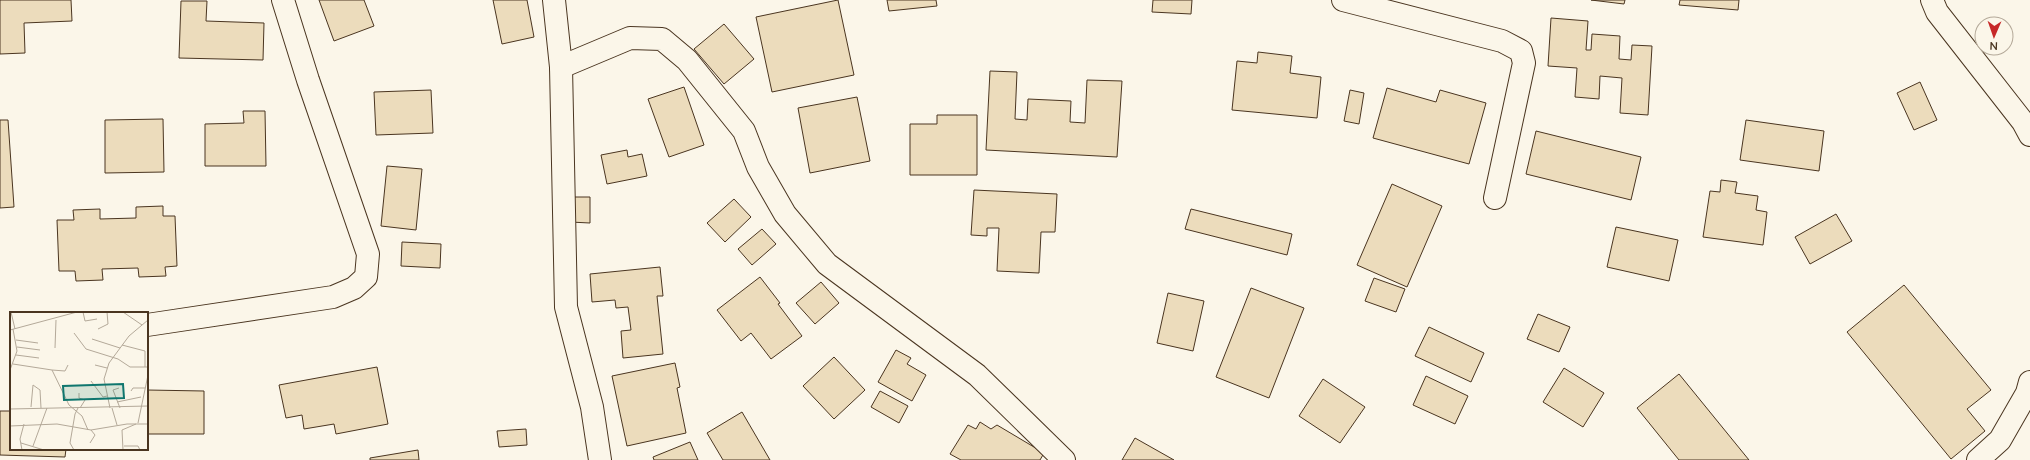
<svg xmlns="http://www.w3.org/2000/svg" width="2030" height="460" font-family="Mulish,sans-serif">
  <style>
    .building { fill: #ecdcbc; stroke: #4a3520 }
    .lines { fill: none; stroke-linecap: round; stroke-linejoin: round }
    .minor-casing { stroke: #4a3520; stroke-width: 24 }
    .minor { stroke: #fbf6e9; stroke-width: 22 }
    .inset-road { fill: none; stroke: #b4a999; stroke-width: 1 }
    .view { fill: #0f766e; fill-opacity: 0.15; stroke: #0f766e; stroke-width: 2 }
    .inset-edge { fill: none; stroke: #4a3520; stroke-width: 2 }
  </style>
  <rect width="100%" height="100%" fill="#fbf6e9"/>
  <!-- building -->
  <g class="building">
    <path d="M0 0H71L72 21 24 23 25 53 0 54Z"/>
    <path d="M319 0H364L374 26 334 41Z"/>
    <path d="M493 0H527L534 37 502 44Z"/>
    <path d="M838 0 854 75 772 92 756 17Z"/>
    <path d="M887 0H936L937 6 889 11Z"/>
    <path d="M1153 0H1192L1191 14 1152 12Z"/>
    <path d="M1591 0H1625L1624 4Z"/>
    <path d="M1680 0H1739L1738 10 1679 5Z"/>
    <path d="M181 1H207L206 21 264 23 263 60 179 58Z"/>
    <path d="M1551 18 1588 21 1586 50H1591L1592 34 1620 36 1619 59 1631 60 1632 45 1652 46 1648 115 1620 113 1622 78 1600 76 1599 99 1575 97 1577 68 1548 66Z"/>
    <path d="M724 24 754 59 724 84 694 49Z"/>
    <path d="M1258 52 1292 56 1290 73 1321 77 1317 118 1232 110 1237 61 1257 63Z"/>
    <path d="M990 71 1017 72 1015 119 1027 120 1028 99 1071 101 1070 122 1085 123 1087 80 1122 81 1117 157 986 150Z"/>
    <path d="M1920 82 1937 120 1914 130 1897 93Z"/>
    <path d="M684 87 704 145 669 157 648 99Z"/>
    <path d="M1387 88 1436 102 1440 90 1486 103 1469 164 1373 138Z"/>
    <path d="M431 90 433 133 376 135 374 92Z"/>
    <path d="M1350 90 1364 93 1359 124 1344 121Z"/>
    <path d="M857 97 870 161 810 173 798 108Z"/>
    <path d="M243 111H265L266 166H205V124L244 123Z"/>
    <path d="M937 115H977V175H910V124H937Z"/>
    <path d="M163 119 164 172 105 173V120Z"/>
    <path d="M0 120H8L14 207 0 208Z"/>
    <path d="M1746 120 1824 131 1819 171 1740 160Z"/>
    <path d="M1536 131 1641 157 1631 200 1526 174Z"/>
    <path d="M627 150 628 157 642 154 647 176 607 184 601 155Z"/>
    <path d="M387 166 422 169 416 230 381 226Z"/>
    <path d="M1721 180 1737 182 1735 193 1758 196 1756 210 1767 212 1763 245 1703 237 1710 191 1720 192Z"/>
    <path d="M1392 184 1442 206 1407 287 1357 265Z"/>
    <path d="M974 190 1057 194 1055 232H1041L1039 273 997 271 999 228H987V236L971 235Z"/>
    <path d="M570 197H590V223L570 222Z"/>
    <path d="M734 199 751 217 725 242 707 223Z"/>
    <path d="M163 206V216H175L177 266 165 267 166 276 139 277 138 268 102 269 103 280 76 281 75 271H59L57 220H74L73 210 100 209V219L136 218V207Z"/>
    <path d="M1191 209 1292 234 1287 255 1185 229Z"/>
    <path d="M1836 214 1852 241 1810 264 1795 237Z"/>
    <path d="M1616 227 1678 240 1669 281 1607 267Z"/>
    <path d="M762 229 776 244 752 265 738 249Z"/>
    <path d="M402 242 441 244 440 268 401 266Z"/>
    <path d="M660 267 663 296H657L663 354 623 358 621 331 631 330 628 307 616 308 615 300 592 302 590 274Z"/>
    <path d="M760 277 780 303 778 304 802 336 771 359 751 333 741 341 717 310Z"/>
    <path d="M1374 278 1405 289 1396 312 1365 301Z"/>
    <path d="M821 282 839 303 815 324 796 303Z"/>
    <path d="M1904 285 1991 390 1967 409 1985 431 1951 459 1847 332Z"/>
    <path d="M1251 288 1304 308 1269 398 1216 377Z"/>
    <path d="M1168 293 1204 301 1193 351 1157 343Z"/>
    <path d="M1538 314 1570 327 1559 352 1527 339Z"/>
    <path d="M1429 327 1484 353 1471 382 1415 356Z"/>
    <path d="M896 350 911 358 907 364 926 375 912 401 878 382Z"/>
    <path d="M834 357 865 390 834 419 803 386Z"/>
    <path d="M675 363 680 387 677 388 686 433 627 446 612 376Z"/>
    <path d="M377 367 388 424 336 434 334 424 304 429 302 415 286 418 279 385Z"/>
    <path d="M1564 368 1604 393 1583 427 1543 402Z"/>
    <path d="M1679 374 1749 460H1679L1637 408Z"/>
    <path d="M1426 376 1468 396 1455 424 1413 405Z"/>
    <path d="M1323 379 1365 407 1340 443 1299 416Z"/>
    <path d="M147 390 204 391V434H147Z"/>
    <path d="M880 391 908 406 899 423 871 407Z"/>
    <path d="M0 411H11V449H66L65 457 0 455Z"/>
    <path d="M742 412 770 460H723L707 433Z"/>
    <path d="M980 422 991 429 997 425 1044 453 1040 460H961L950 454 968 425 976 429Z"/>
    <path d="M526 429 527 445 499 447 497 431Z"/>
    <path d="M1135 438 1174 460H1122Z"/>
    <path d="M690 442 698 460H654L653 457Z"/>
    <path d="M418 450 419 460H370V458Z"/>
  </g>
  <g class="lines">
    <!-- minor casing -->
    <g class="minor-casing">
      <g id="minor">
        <path d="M554 0 561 67 566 307 592 407 600 460"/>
        <path d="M1343 0 1502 41 1521 51 1524 63 1495 198"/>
        <path d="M1932 0 1937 12 2023 122 2030 135"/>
        <path d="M561 67 630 38 662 39 687 60 744 131 758 167 785 214 827 264 977 375 1064 460"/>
        <path d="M147 325 333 297 354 288 366 277 368 254 308 80 283 0"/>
        <path d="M1978 460 2000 440 2027 393 2030 382"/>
      </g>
    </g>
    <!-- minor -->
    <use href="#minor" class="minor"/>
  </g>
  <!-- overview -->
  <g transform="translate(10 312)">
    <rect width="138" height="138" fill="#fbf6e9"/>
    <path class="inset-road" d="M1 0 5 17M73 0 75 9 87 7M113 0 132 13M88 17 98 12 97 0M0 18 67 0M64 21 76 37 108 47 120 55H138M82 27 110 36M6 28 28 31M112 33 135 39V55M7 35 30 38M45 36 46 8M6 43 29 46M3 52 42 58 59 93 72 104 78 118M85 53 97 56M0 58 7 39 3 17M42 58 55 59 58 53M81 69 93 85 97 84M109 76 103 78 110 96M121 79 123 76H135M69 81V86L75 88 70 96M107 90 131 85M21 95 23 73 30 78 31 96M100 96 94 67 99 51 119 24 138 8M102 96 107 113M0 97 138 94M128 111 138 63M0 114 47 112 81 118 117 112H138M11 131 34 138M80 131 85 123 81 118M23 134 37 96M114 134H128L130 138M12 138 10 127 14 112M64 138 60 131 65 102 68 96M113 138 112 118 126 112"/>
    <path class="view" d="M113 72 114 86 54 88 53 74Z"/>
    <rect width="138" height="138" class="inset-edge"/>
  </g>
  <!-- north arrow -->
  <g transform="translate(1994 36) rotate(182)"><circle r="19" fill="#fbf6e9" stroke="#b4a999"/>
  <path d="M0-3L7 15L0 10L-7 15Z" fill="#c62828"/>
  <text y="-6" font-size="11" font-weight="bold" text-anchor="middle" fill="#4a3520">N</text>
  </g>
</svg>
